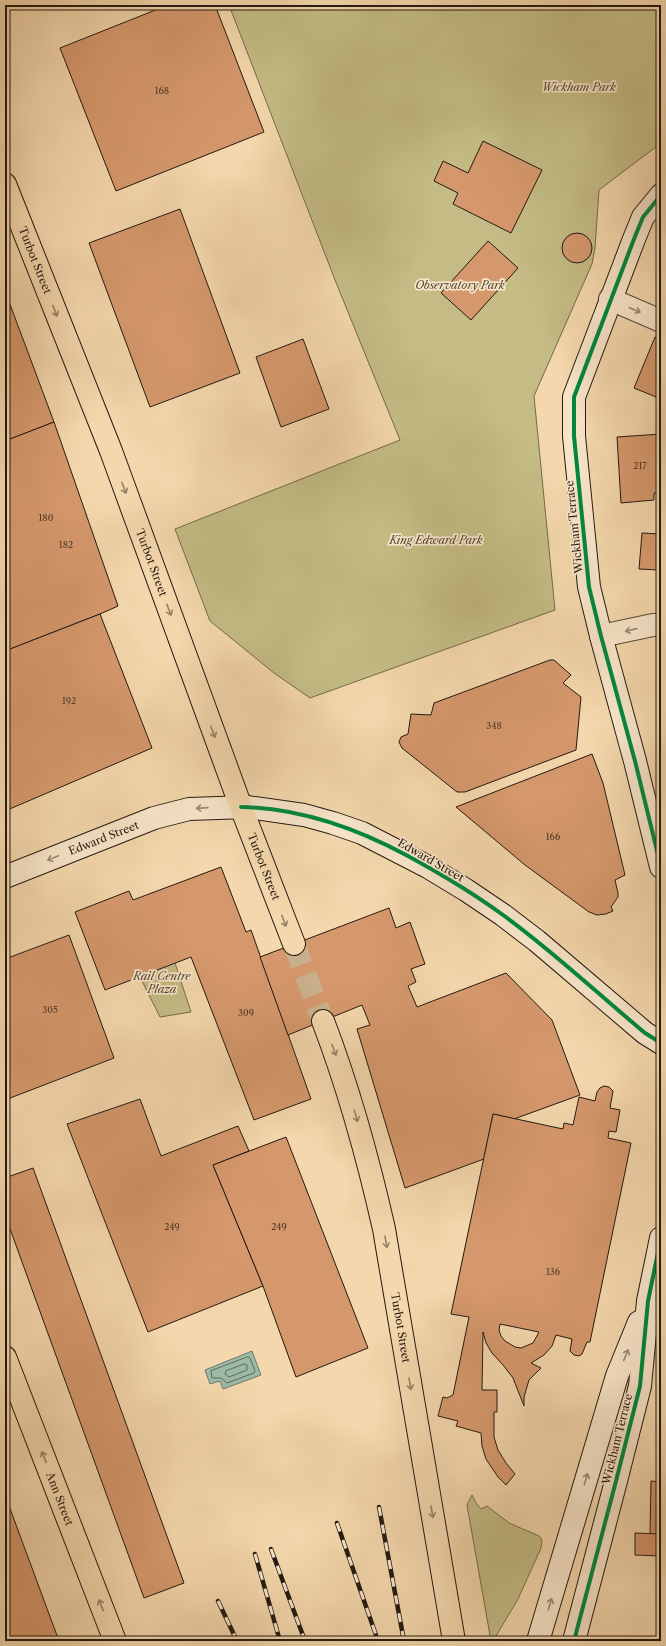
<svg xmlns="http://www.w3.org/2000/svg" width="666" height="1646" font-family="'Libre Caslon Text',serif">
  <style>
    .green { fill: #c4bc84; stroke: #746a4b }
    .water { fill: #9cbaa6; stroke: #6c7a6b }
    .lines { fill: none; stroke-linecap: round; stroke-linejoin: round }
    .shore { stroke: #606a5c; stroke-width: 1 }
    .building { fill: #d5986c; stroke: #231912; fill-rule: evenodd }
    .primary-tunnel { stroke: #cab18d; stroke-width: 22; stroke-dasharray: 22 11; stroke-linecap: butt }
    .street-casing { stroke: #574838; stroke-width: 24 }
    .secondary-casing { stroke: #231912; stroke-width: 24 }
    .primary-casing { stroke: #231912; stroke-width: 24 }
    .street { stroke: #f8e5c9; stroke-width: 22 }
    .secondary { stroke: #f8e5c9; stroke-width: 22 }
    .primary { stroke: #f4d7ac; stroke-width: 22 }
    .rail-casing { stroke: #231912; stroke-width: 4.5 }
    .rail { stroke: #f8e5c9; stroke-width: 3; stroke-dasharray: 9; stroke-linecap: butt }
    .cycleway-casing { stroke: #f8e5c9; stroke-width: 6 }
    .cycleway { stroke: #00873e; stroke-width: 4 }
    .oneway { stroke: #988977 }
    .oneway2 { stroke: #968267 }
    .labels { text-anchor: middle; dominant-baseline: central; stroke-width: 3.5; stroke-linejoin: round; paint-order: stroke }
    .number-label { font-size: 9px; fill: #503928 }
    .park-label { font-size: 11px; font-style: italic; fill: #534a34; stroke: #f8e5c9 }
    .street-label { font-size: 11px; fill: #231912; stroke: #f8e5c9 }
  </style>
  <rect width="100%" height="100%" fill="#f4d7ac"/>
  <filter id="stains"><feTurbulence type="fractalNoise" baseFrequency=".005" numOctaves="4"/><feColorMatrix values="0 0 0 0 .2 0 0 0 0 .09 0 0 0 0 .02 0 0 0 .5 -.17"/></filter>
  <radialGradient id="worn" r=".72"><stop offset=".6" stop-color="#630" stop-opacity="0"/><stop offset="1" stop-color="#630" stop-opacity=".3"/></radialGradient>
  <!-- green -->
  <g class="green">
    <path d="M229 5H661V143L599 190 595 248 592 264 534 396 555 610 310 698 274 673 210 621 175 529 400 440 335 280Z"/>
    <path d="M133 963H175L191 1012 160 1017Z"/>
    <path d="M472 1495 476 1503 481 1509 487 1506 509 1523 539 1536 542 1540 541 1548 518 1599 493 1641H491L467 1505Z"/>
  </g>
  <!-- water -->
  <path class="water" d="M252 1351 261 1375 223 1389 220 1381 210 1384 205 1370Z"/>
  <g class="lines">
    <!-- shore -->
    <g class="shore">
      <path d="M248 1357 250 1358 255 1371 254 1373 227 1383 221 1378H212L211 1371Z"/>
      <path d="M245 1364 247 1365V1370L229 1377 225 1374 226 1371Z"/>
    </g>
  </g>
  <!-- building -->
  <g class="building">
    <path d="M168 5H215L264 132 116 191 60 48Z"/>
    <path d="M483 141 542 170 511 233 453 204 458 193 434 181 443 161 468 173Z"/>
    <path d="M180 209 240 373 150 407 89 243Z"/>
    <circle cx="577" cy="248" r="15"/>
    <path d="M488 241 518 268 471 320 441 293Z"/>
    <path d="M5 291 54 422 5 441Z"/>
    <path d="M655 337 661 340V399L634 388Z"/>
    <path d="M303 339 329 409 281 427 256 357Z"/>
    <path d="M54 422 118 606 100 614 5 651V441Z"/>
    <path d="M661 434V493H654V500L621 503 617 437Z"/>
    <path d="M642 533 661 534V601H657L659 570 639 569Z"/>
    <path d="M100 614 152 748 5 811V651Z"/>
    <path d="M550 660H554L571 675 563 683 581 697 576 750 465 792H457L402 748 399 742 401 737 408 734 411 714 431 715 434 703Z"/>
    <path d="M592 754 603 783 625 875 615 880 618 893V897L611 907 613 911 606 914 597 915 589 912 525 865 456 807Z"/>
    <path d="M221 867 246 932 251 930 311 1099 254 1120 191 957 105 990 75 912 129 891 133 900Z"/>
    <path d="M389 908 396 928 410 922 425 964 411 969 416 982 408 986 417 1007 506 973 552 1020 580 1095 514 1119 493 1114 484 1159 405 1188 357 1029 370 1025 362 1005 288 1035 260 957Z"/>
    <path d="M69 935 114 1058 5 1100V959Z"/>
    <path d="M604 1086 609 1087 613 1091 610 1108 620 1110 616 1132 609 1131 608 1138 631 1143 590 1342H587L582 1354 579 1356 574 1355 570 1351 572 1339 556 1335 552 1346 544 1355 531 1363 541 1368 529 1380 524 1397V1406L513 1378 503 1365 492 1353 486 1343 483 1332 482 1390H497V1412H494V1437L498 1450 506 1463 515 1474 506 1485 498 1477 486 1459 482 1446 481 1433 456 1426 458 1421 438 1416 443 1397 447 1398 453 1395 469 1317 451 1314 493 1114 563 1129 564 1123 573 1125 579 1097 595 1101 597 1092 600 1088ZM500 1324 539 1332 533 1343 521 1348 515 1347 505 1341 501 1336 499 1330Z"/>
    <path d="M140 1099 161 1156 238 1126 249 1151 213 1165 263 1286 148 1332 67 1124Z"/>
    <path d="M286 1137 368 1348 296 1377 263 1286 213 1165Z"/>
    <path d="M33 1168 184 1583 144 1598 5 1215V1178Z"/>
    <path d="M651 1481 661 1482V1534H650Z"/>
    <path d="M5 1495 59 1641H5Z"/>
    <path d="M635 1533 661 1534V1556L635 1555Z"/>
  </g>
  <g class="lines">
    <!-- primary-tunnel -->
    <path class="primary-tunnel" d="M294 944 323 1021"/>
    <!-- street casing -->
    <g class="street-casing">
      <g id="street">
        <path d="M610 299 661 321"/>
        <path d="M601 636 653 625H661"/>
      </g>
    </g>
    <!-- secondary casing -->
    <g class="secondary-casing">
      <g id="secondary">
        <path d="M661 195 643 217 634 239 574 397V436L589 587 601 636 635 761 661 867"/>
        <path id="s1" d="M5 877 154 818 189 809 247 807 304 815 333 823 362 833 428 867 466 890 503 915 537 941 645 1033 661 1043"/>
        <path d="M538 1641 617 1376 639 1322"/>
        <path d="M574 1641 616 1481 640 1386 648 1301 661 1238"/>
      </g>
    </g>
    <!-- primary casing -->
    <g class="primary-casing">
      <g id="primary">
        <path id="s2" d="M5 184 111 451 241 807 294 944"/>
        <path id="s3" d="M323 1021C349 1089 368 1158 384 1229L454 1641"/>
        <path id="s4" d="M5 1357 115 1641"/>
      </g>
    </g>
    <!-- street -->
    <use href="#street" class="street"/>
    <!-- secondary -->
    <use href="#secondary" class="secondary"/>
    <!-- primary -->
    <use href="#primary" class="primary"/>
    <!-- rail casing -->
    <g class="rail-casing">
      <g id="rail">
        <path d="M379 1507 404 1641"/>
        <path d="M337 1523 378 1641"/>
        <path d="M271 1549 305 1641"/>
        <path d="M255 1554 280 1641"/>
        <path d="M218 1601 237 1641"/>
      </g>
    </g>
    <!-- rail -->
    <use href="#rail" class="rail"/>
    <!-- cycleway casing -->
    <g class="cycleway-casing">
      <g id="cycleway">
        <path d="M661 195 643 217 634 239 574 397V436L589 587 601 636 635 761 661 867"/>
        <path d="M241 807C300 808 356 828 408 856 441 874 473 893 503 915 553 951 598 994 645 1033L661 1043"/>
        <path d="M574 1641 616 1481 640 1386 648 1301 661 1238"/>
      </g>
    </g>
    <!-- cycleway -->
    <use href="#cycleway" class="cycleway"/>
  </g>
  <!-- one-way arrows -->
  <defs><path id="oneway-shaft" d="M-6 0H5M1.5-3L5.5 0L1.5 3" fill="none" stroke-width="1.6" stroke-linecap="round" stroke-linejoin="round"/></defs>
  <g class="oneway">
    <use href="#oneway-shaft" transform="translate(635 310) rotate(23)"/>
    <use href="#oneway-shaft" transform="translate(631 630) rotate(167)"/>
    <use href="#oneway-shaft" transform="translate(202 808) rotate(176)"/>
    <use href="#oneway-shaft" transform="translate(53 858) rotate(158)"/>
    <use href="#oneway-shaft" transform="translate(626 1355) rotate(-68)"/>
    <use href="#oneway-shaft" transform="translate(586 1479) rotate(-73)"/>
    <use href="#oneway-shaft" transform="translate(550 1604) rotate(-74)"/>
  </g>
  <g class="oneway2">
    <use href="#oneway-shaft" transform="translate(55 311) rotate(68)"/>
    <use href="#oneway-shaft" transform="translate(124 488) rotate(70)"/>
    <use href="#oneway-shaft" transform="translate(169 610) rotate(70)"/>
    <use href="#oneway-shaft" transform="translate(213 732) rotate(70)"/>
    <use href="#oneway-shaft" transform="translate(284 921) rotate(69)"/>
    <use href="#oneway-shaft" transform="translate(334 1050) rotate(69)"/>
    <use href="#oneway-shaft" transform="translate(356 1116) rotate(73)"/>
    <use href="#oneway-shaft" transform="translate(386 1242) rotate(80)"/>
    <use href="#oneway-shaft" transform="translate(410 1384) rotate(80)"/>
    <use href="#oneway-shaft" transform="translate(44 1457) rotate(-111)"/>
    <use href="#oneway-shaft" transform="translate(432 1512) rotate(80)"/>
    <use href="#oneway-shaft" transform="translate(101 1605) rotate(-111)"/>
  </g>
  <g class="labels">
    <!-- number labels -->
    <g class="number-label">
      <text x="162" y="90">168</text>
      <text x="640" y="465">217</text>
      <text x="46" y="517">180</text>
      <text x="66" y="544">182</text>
      <text x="69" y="700">192</text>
      <text x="494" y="725">348</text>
      <text x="553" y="836">166</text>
      <text x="50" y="1009">305</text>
      <text x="246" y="1012">309</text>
      <text x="172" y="1226">249</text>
      <text x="279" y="1226">249</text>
      <text x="553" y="1271">136</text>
    </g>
    <!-- park labels -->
    <g class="park-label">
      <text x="579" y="87">Wickham Park</text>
      <text x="460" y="285">Observatory Park</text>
      <text x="436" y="540">King Edward Park</text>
      <text x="162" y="976">Rail Centre<tspan x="162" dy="13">Plaza</tspan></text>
    </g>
    <!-- street labels -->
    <g class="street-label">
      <text stroke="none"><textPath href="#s2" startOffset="82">Turbot Street</textPath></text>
      <text transform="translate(574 527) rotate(-96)">Wickham Terrace</text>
      <text stroke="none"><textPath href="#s2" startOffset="406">Turbot Street</textPath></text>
      <text stroke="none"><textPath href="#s1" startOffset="106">Edward Street</textPath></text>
      <text transform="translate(431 860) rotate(30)">Edward Street</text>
      <text stroke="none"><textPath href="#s2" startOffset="730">Turbot Street</textPath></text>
      <text stroke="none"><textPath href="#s3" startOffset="317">Turbot Street</textPath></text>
      <text transform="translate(617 1439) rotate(-76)">Wickham Terrace</text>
      <text stroke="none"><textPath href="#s4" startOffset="152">Ann Street</textPath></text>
    </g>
  </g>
  <!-- margin -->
  <rect width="666" height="1646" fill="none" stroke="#f4d7ac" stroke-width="20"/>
  <rect x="6" y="6" width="654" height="1634" fill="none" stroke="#231912" stroke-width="2"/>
  <rect x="10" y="10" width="646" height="1626" fill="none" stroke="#231912"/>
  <rect width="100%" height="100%" filter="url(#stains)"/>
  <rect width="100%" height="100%" fill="url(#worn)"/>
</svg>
